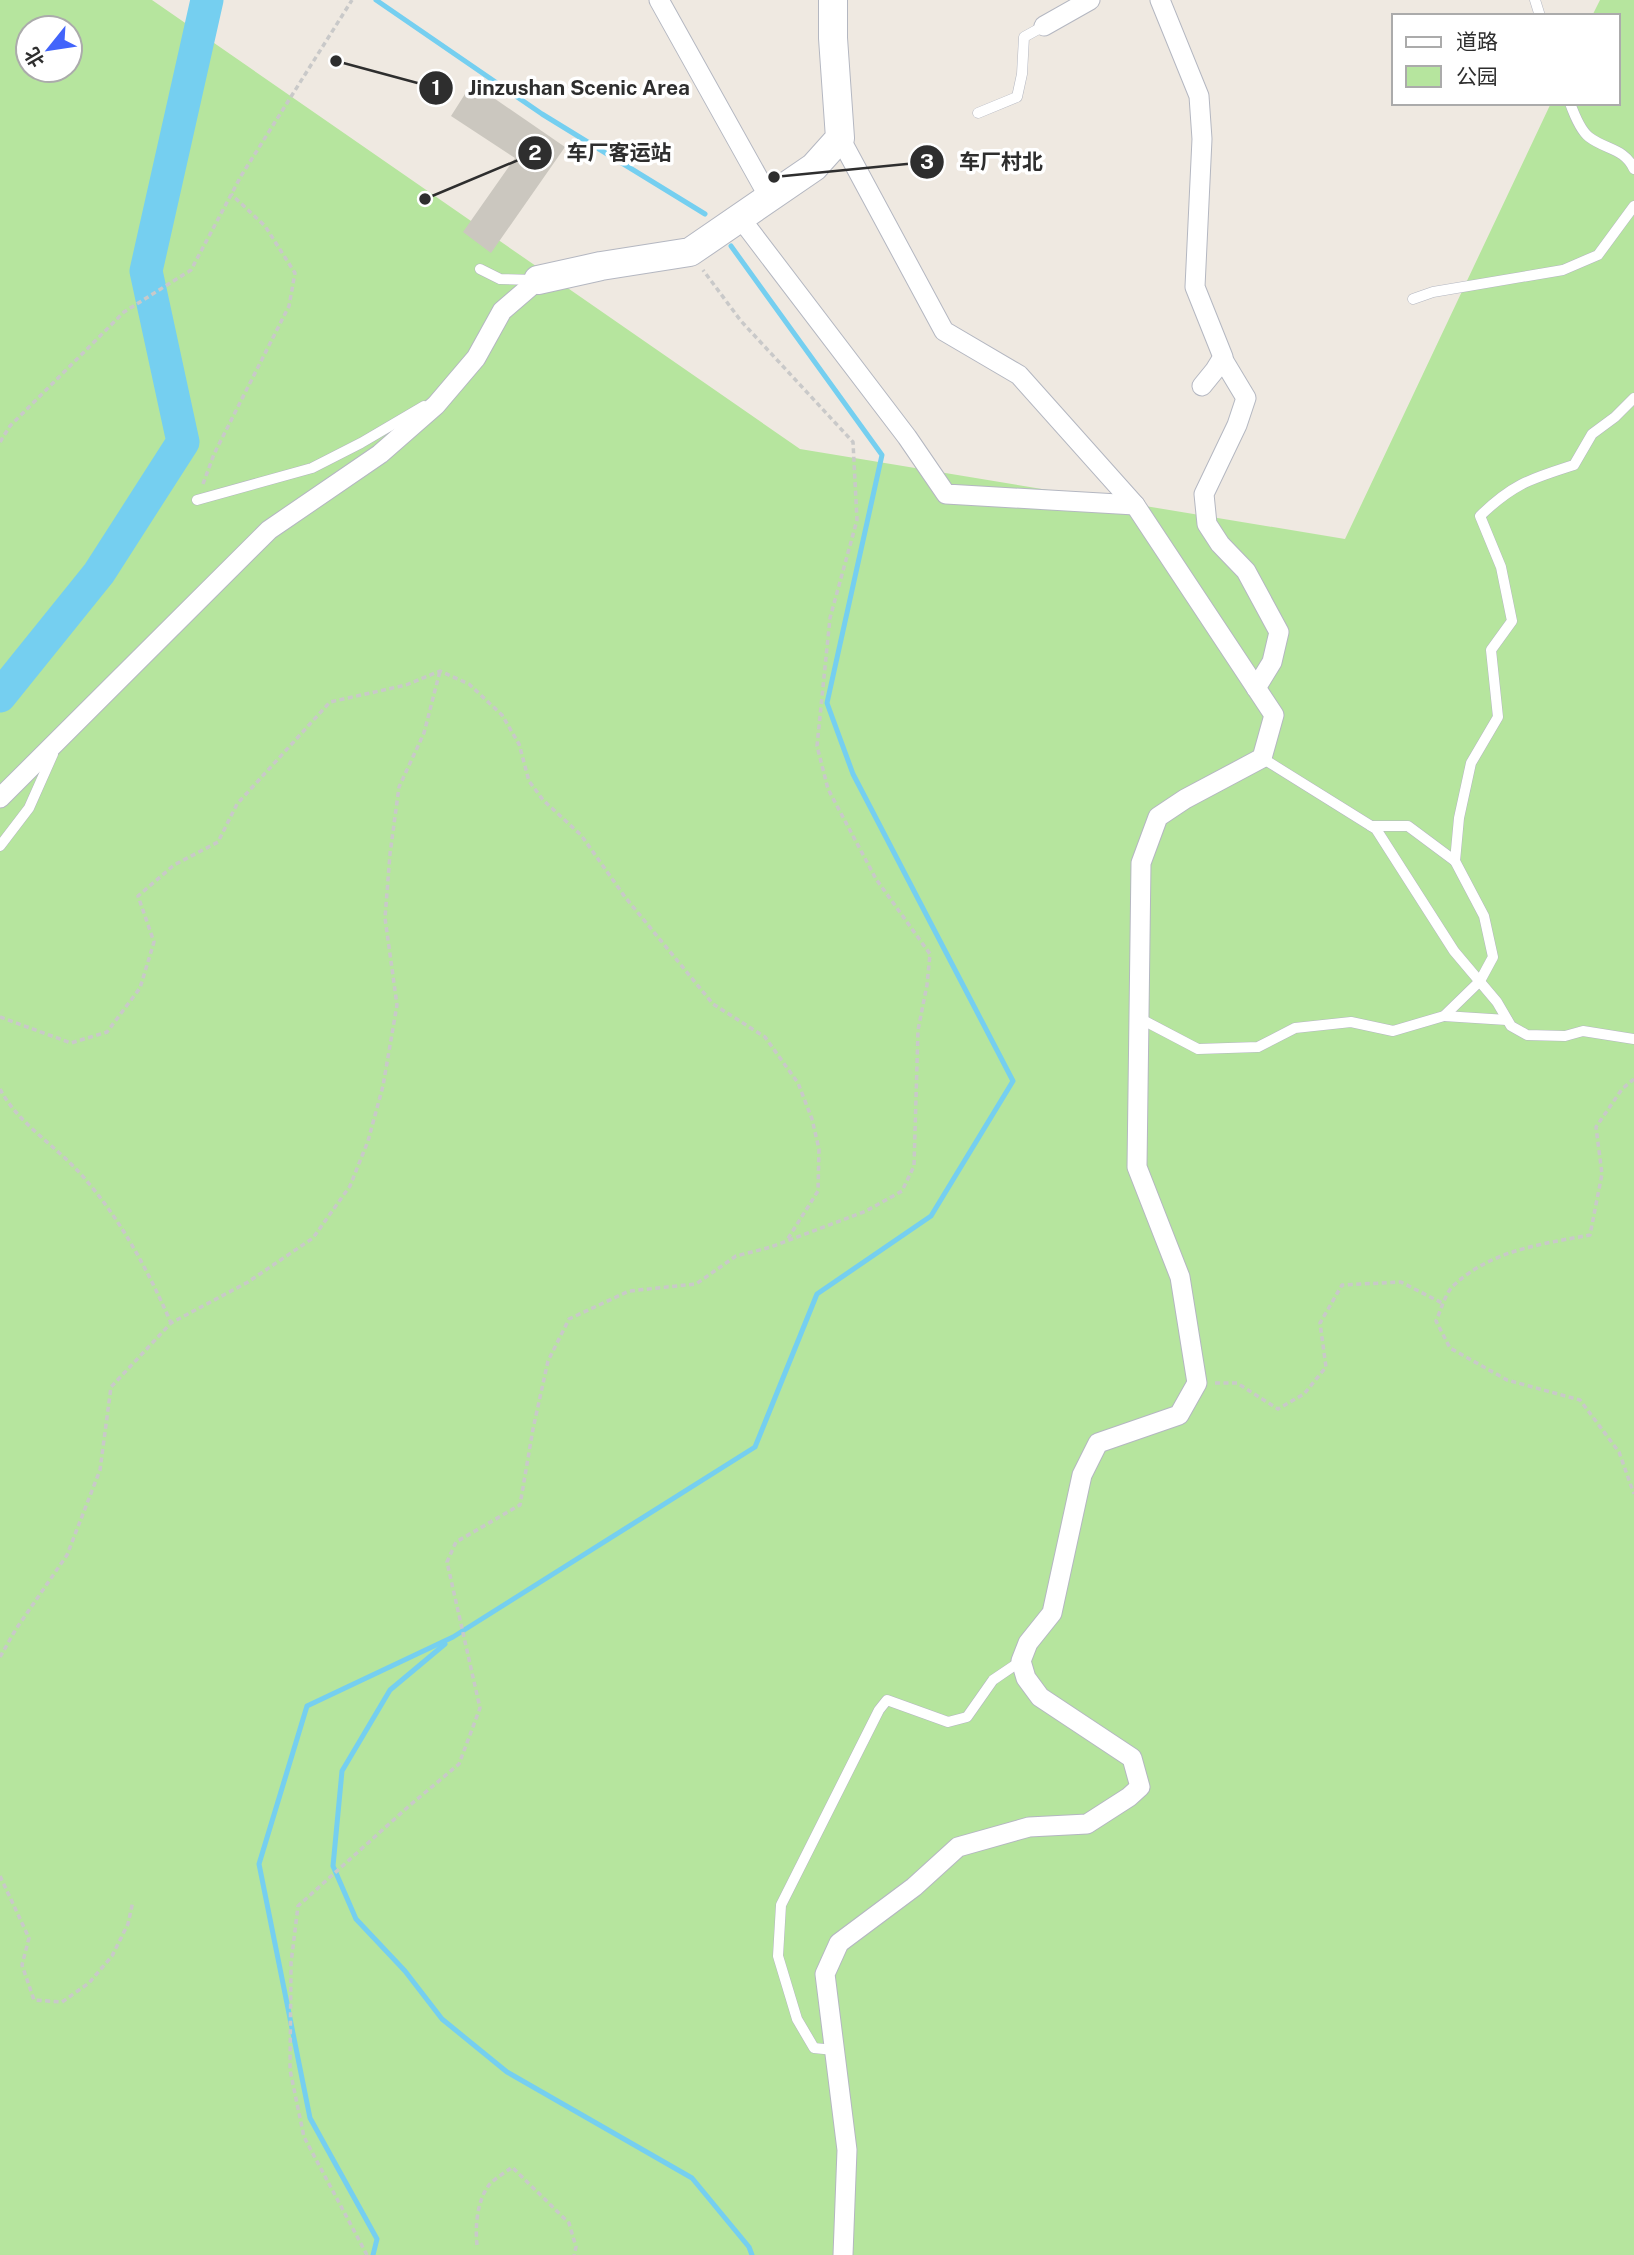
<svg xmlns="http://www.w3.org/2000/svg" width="1634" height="2255" font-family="'Public Sans','Noto Sans SC',sans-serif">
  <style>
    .green { fill: #b6e59e; fill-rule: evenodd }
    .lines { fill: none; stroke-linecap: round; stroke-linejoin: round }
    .stream { stroke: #75cff0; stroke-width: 5 }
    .river { stroke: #75cff0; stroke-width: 33 }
    .building { fill: #cbc7bf }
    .lane-casing { stroke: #b4b7c1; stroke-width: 11 }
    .street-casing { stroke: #b4b7c1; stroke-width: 21 }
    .secondary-casing { stroke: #b4b7c1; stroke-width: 30 }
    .path { stroke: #c9c9c9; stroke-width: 3.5; stroke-dasharray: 5 3.5; stroke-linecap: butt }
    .lane { stroke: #fff; stroke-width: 10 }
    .street { stroke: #fff; stroke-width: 19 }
    .secondary { stroke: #fff; stroke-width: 28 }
    .leader { fill: none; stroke: #2e2e2e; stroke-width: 2.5 }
    .callout-dot { fill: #2e2e2e; stroke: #fff; stroke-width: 2.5 }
    .mark-label { font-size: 21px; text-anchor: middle; font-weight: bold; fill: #fff }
    .callout-label { font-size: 21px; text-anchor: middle; font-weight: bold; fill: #2e2e2e; stroke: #fff; stroke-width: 7; stroke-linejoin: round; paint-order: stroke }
  </style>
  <rect width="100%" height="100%" fill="#efe9e1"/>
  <!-- green -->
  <path class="green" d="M0 0H152L800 449 1345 539 1551 103H1618V16H1592L1600 0H1634V2255H0ZM28 28H70V70H28Z"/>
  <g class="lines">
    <!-- stream -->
    <g class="stream">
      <path d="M376 0 542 114 705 214"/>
      <path d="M445 1644 390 1690 342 1771 333 1866 356 1919 405 1971 442 2019 507 2072 692 2178 749 2247 752 2255"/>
      <path d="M373 2255 377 2239 310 2118 259 1864 307 1706 453 1637 755 1447 817 1294 931 1216 1013 1081 853 774 827 703 882 455 731 246"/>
    </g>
    <!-- river -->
    <path class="river" d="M0 696 99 573 183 442 146 271 207 0"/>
  </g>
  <!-- building -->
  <path class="building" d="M472 83 565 147 491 253 463 232 515 158 451 116Z"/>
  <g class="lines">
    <!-- lane casing -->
    <g class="lane-casing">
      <g id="lane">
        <path d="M1535 0 1540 16"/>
        <path d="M1570 103C1574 114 1580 130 1589 137 1606 150 1624 148 1634 169"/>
        <path d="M978 113 1017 97 1022 74 1024 37 1044 26"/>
        <path d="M480 269 500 279 534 280"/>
        <path d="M1413 299 1433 292 1563 270 1598 255 1634 206"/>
        <path d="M197 500 312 468 361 443 424 406"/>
        <path d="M1262 758 1376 829 1454 951 1497 1002 1511 1026 1527 1035 1565 1036 1583 1031 1634 1039"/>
        <path d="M0 846 29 808 53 754"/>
        <path d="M1455 861 1459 818 1471 763 1498 717 1491 650 1512 621 1501 567 1480 516C1514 483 1531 479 1574 465L1592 434 1615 417 1634 398"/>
        <path d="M1444 1016 1507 1020"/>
        <path d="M1139 1018 1198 1049 1258 1047 1295 1028 1351 1022 1393 1031 1444 1016 1480 981 1493 957 1484 916 1455 861 1408 826H1371"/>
        <path d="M834 2050 814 2048 797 2019 778 1956 781 1905 879 1710 887 1700 948 1722 967 1717 993 1680 1021 1661"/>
      </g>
    </g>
    <!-- street casing -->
    <g class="street-casing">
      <g id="street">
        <path d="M659 0 770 199"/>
        <path d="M1160 0 1199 96 1202 139 1195 287 1223 357 1215 370 1202 386"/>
        <path d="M1044 26 1090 0"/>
        <path d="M840 138 944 331 1019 375 1135 505 1274 715 1262 758 1185 799 1158 817 1141 863 1137 1167 1180 1277 1197 1383 1179 1415 1098 1443 1082 1475 1052 1613 1028 1643 1021 1661 1026 1678 1040 1697 1132 1758 1140 1787 1129 1797 1087 1824 1029 1827 958 1847 914 1887 839 1943 825 1974 847 2150 843 2255"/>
        <path d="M741 219 907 437 946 494 1135 505"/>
        <path d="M1222 358 1246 398 1237 425 1204 494 1207 524 1220 544 1246 571 1279 632 1272 662 1256 688"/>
        <path d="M0 798 269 530 380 454 436 405 476 358 502 311 538 280"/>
      </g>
    </g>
    <!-- secondary casing -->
    <g class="secondary-casing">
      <path id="secondary" d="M538 280 601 266 690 252 814 167 840 138 833 38V0"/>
    </g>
    <!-- path -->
    <g class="path">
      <path d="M0 442 10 426 124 312 191 270 241 176 352 0"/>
      <path d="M203 484 214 454 289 306 295 273 265 226 231 194"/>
      <path d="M0 1017 71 1043 107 1032 140 988 154 942 138 896 174 865 218 842 237 804 330 702 406 685 440 671 469 684 502 715 519 744 529 781 543 800 581 835 625 897 713 1004 765 1037 798 1083 812 1119 819 1149 818 1191 787 1240"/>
      <path d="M1634 1079 1622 1089 1596 1127 1602 1174 1590 1235C1542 1244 1491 1250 1453 1286 1445 1294 1441 1310 1436 1321L1450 1348 1507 1380 1580 1400 1619 1452 1634 1494"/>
      <path d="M0 1089C17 1122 53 1144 78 1171 119 1216 147 1268 171 1323"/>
      <path d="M1215 1383H1237L1278 1409 1304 1394 1326 1367 1320 1323 1342 1285 1401 1282 1444 1304"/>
      <path d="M0 1657 16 1629 67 1555 100 1470 111 1387 171 1323 248 1282 313 1238 350 1186 368 1141 383 1086 397 1005 385 918 390 854 399 787 424 733 440 671"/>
      <path d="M0 1876 29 1938 22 1965 34 2000 62 2002 89 1983 112 1956 128 1924 133 1901"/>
      <path d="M477 2245C475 2226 477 2201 489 2185 495 2178 505 2173 512 2167L569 2223 576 2247 574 2255"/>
      <path d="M367 2255 304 2137 290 2070 291 1963 298 1906 409 1806 459 1764 480 1708 447 1562 456 1542 520 1505 533 1429 548 1361 569 1319 629 1291 696 1284 736 1256 771 1247 866 1211 902 1191 914 1166 918 1030 927 985 930 954 876 879 828 789 817 746 830 618 857 520 853 442 741 321 703 270"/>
    </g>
    <!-- lane -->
    <use href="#lane" class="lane"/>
    <!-- street -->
    <use href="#street" class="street"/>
    <!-- secondary -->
    <use href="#secondary" class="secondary"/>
  </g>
  <!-- callouts -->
  <path class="leader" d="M336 61L436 88M425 199L535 153M774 177L927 162"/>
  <g class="callout-dot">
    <circle cx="336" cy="61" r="7"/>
    <circle cx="425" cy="199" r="7"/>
    <circle cx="774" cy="177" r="7"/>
    <circle cx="436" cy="88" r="18"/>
    <circle cx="535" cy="153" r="18"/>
    <circle cx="927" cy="162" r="18"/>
  </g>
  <g class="mark-label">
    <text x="436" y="95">1</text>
    <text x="535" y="160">2</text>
    <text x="927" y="169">3</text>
  </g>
  <g class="callout-label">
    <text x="579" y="95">Jinzushan Scenic Area</text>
    <text x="619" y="160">车厂客运站</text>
    <text x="1001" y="169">车厂村北</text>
  </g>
  <!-- legend -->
  <rect x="1392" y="14" width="228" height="91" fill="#ffffff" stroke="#ababab" stroke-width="2"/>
  <rect x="1406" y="37" width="35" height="10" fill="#ffffff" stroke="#ababab" stroke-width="2"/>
  <text x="1456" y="49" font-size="21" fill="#2e2e2e">道路</text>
  <rect x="1406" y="66" width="35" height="21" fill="#b6e59e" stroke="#ababab" stroke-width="2"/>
  <text x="1456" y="84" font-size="21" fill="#2e2e2e">公园</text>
  <!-- north arrow -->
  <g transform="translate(49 49) rotate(240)"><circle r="33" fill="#ffffff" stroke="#ababab" stroke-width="2"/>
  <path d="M0-5L12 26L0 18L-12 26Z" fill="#4264fb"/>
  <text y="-10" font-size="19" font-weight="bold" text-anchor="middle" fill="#2e2e2e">北</text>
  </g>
</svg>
